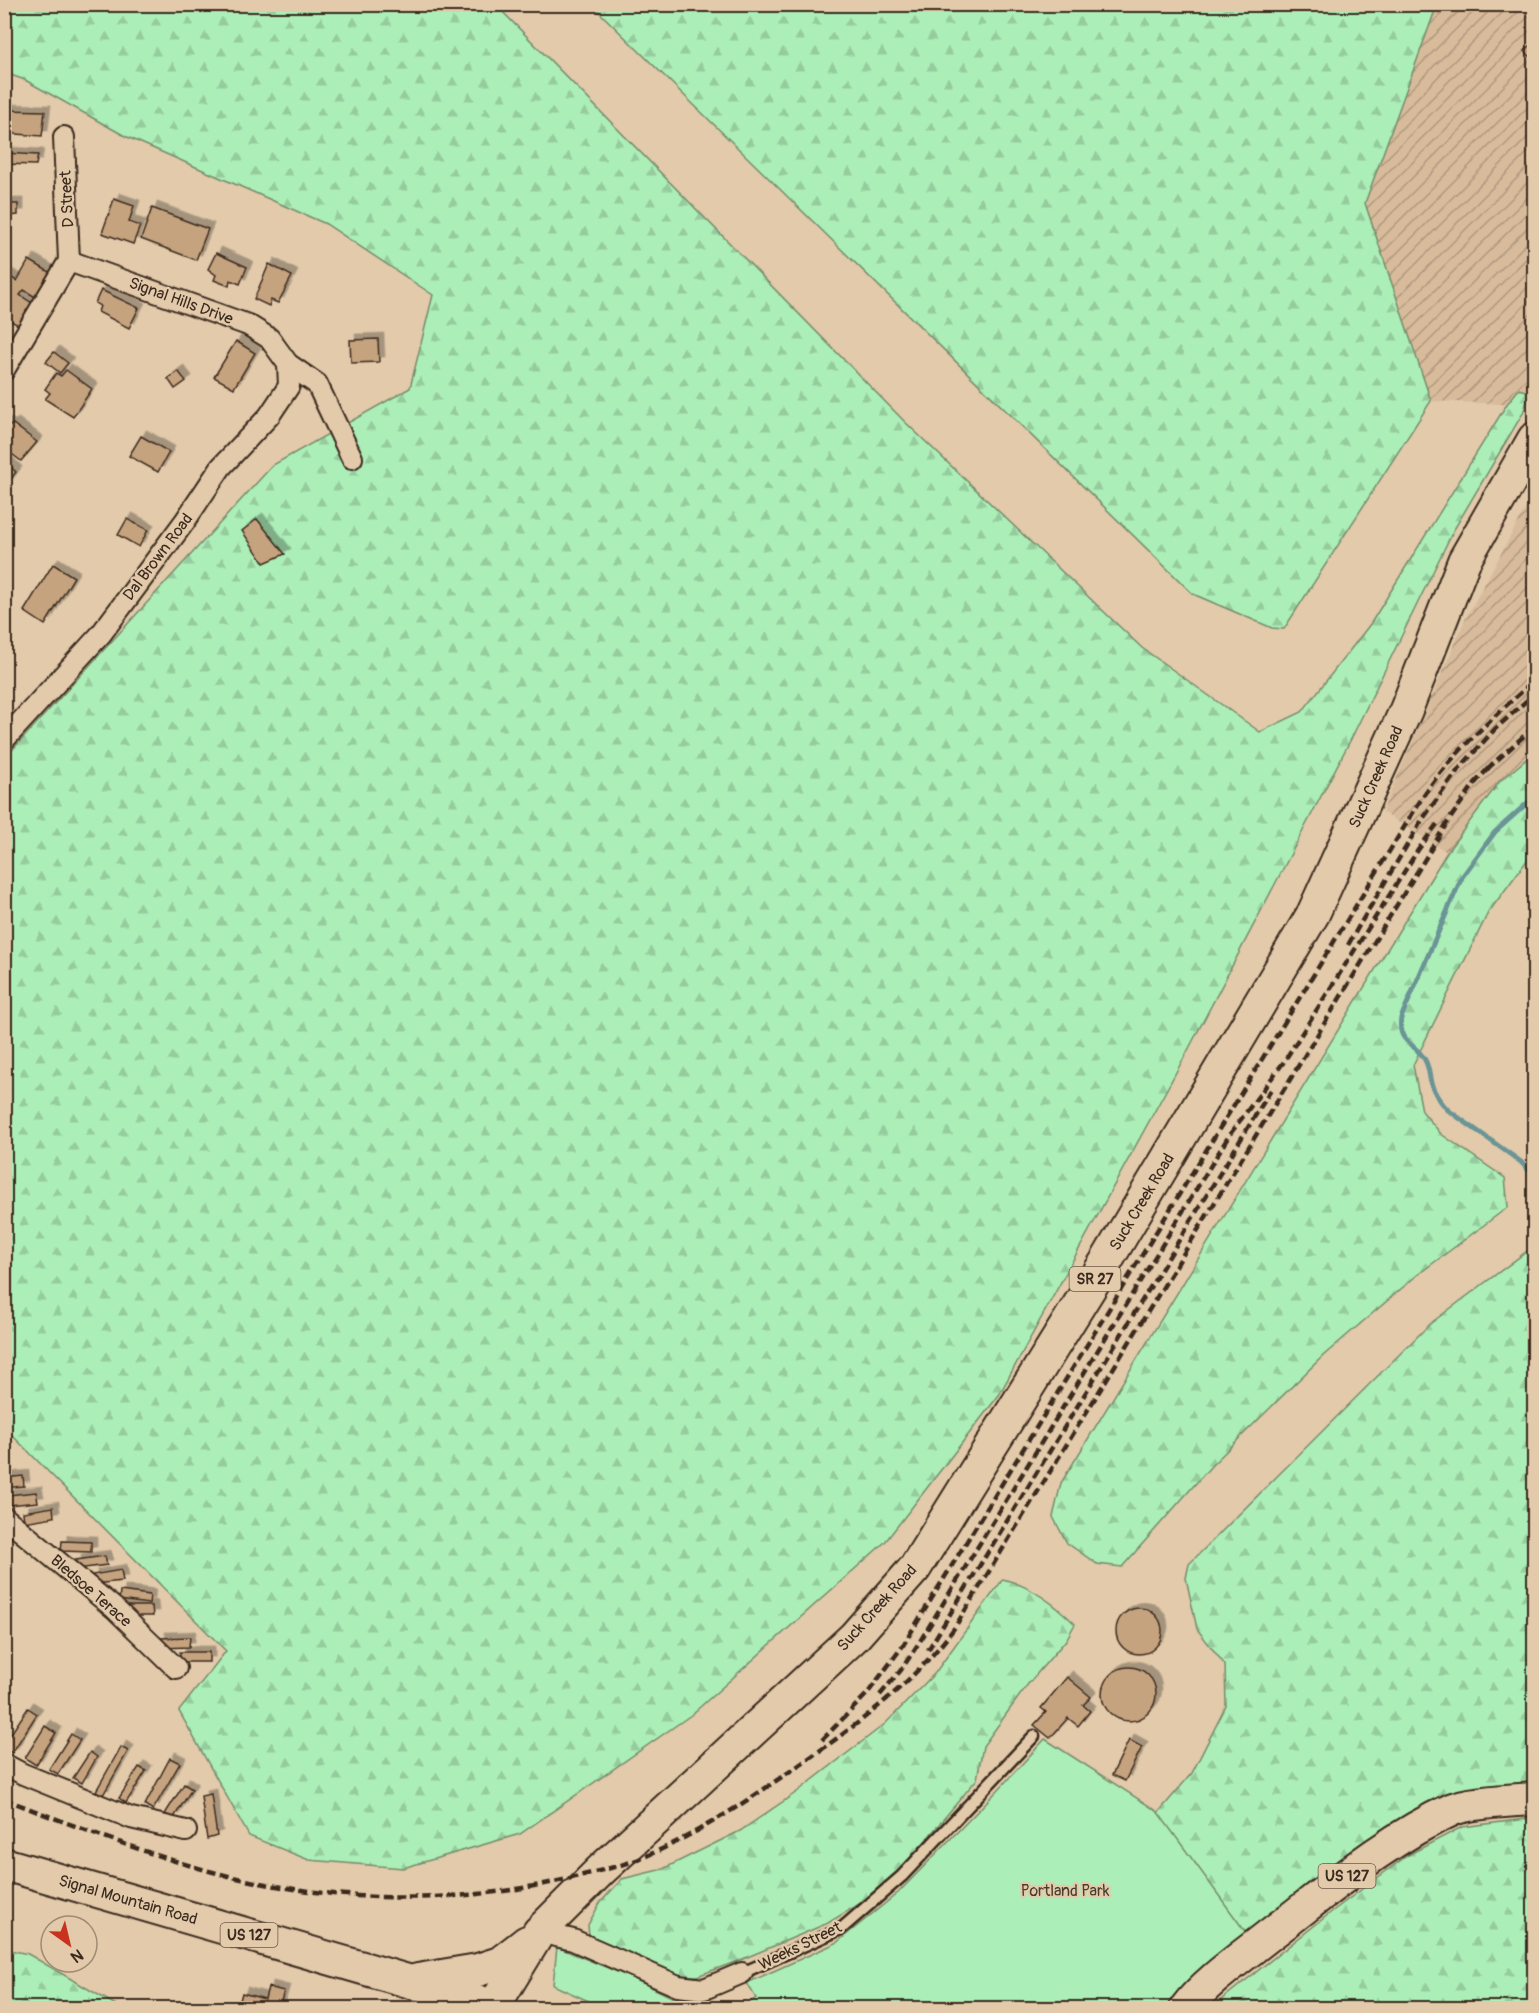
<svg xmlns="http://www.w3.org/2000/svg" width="1539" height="2013" font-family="Pangolin,sans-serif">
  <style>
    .industrial { fill: url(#industrial-furrows) }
    .forest { fill: url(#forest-firs); stroke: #748c6b; stroke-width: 1.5 }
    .park { fill: #aceeb8; stroke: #748c6b; stroke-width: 1.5 }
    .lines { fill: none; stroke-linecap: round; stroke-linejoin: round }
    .stream { stroke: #6a9495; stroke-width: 5 }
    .building { fill: #c6a37f; stroke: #3b2a1e; stroke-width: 1.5; filter: url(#shadow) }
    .lane-casing { stroke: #3b2a1e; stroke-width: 15 }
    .street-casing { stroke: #3b2a1e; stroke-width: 24 }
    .primary-casing { stroke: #3b2a1e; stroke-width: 36 }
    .lane { stroke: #e2caab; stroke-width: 10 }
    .street { stroke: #e2caab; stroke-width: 20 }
    .primary { stroke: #e2caab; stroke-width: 32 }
    .rail { stroke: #3b2a1e; stroke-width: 4.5; stroke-dasharray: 9 4.5; stroke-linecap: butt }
    .labels { text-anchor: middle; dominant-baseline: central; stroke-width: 4.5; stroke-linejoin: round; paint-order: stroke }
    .shield { fill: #e2caab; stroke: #6d5a48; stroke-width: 1.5 }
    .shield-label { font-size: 15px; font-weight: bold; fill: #3b2a1e }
    .street-label { font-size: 16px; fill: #3b2a1e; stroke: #e2caab }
    .park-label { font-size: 16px; fill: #463e2d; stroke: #e2caab }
  </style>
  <defs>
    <pattern id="industrial-furrows" width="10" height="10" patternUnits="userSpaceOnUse" patternTransform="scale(1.5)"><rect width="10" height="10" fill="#d7bb9b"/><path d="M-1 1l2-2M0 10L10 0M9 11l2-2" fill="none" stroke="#b0987e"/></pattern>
    <pattern id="forest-firs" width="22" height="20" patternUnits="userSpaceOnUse" patternTransform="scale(1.5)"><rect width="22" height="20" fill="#aceeb8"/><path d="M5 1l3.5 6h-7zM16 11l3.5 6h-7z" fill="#95cc9e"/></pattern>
    <filter id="shadow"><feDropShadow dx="5.5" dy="-5.5" stdDeviation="0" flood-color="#0004"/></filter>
  </defs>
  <rect width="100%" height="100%" fill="#e2caab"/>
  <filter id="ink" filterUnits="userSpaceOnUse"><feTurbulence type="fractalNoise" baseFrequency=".0167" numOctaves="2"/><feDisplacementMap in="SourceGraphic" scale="12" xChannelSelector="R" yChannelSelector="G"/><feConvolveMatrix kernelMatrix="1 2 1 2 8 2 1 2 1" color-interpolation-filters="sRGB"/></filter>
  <g filter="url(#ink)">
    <!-- industrial -->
    <g class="industrial">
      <path d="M1437 5H1534V407L1530 392 1519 389 1507 404 1431 401 1365 203Z"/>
      <path d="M1534 493V753L1500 781 1447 852 1382 812 1465 620Z"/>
    </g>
    <!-- forest -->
    <g class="forest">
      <path d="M5 5H496L905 422 1142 648 1260 732 1302 712 1371 623 1507 404 1519 389 1530 392 1523 413 1453 531 1351 739 1186 1054 999 1395 885 1542 691 1715 520 1834 403 1868 309 1860 249 1836 179 1711 226 1651 5 1428 4 759 273 465 410 388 433 295 326 224 125 136 25 80 5 73Z"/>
      <path d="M592 5H1437L1365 203 1431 401 1284 629 1272 628 1193 594Z"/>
      <path d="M1534 753V851L1488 913 1413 1065 1422 1111 1441 1134 1505 1178 1508 1207 1416 1276 1324 1355 1212 1465 1122 1567 1097 1564 1067 1543 1053 1517 1061 1483 1447 852 1500 781Z"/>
      <path d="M1534 1246V1784L1508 1786 1173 2004 1171 2008H880L1136 1839 1192 1773 1226 1706 1225 1665 1197 1629 1186 1578 1189 1564 1431 1323Z"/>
      <path d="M1003 1579C1030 1586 1055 1604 1075 1624L1066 1640 1028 1684 983 1746 977 1779 910 1859 874 1895 828 1923 738 1961 697 1976 674 1975 589 1936 588 1925 600 1903 622 1879 663 1869 740 1831 797 1792 885 1724 935 1673Z"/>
      <path d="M1534 1818V2008H1211L1334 1910 1408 1855 1462 1827Z"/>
      <path d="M5 1949 28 1954 121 2008H5Z"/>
    </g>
    <!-- park -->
    <g class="park">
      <path d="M1045 1739 1157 1811 1247 1934 1173 2004 1171 2008H743L756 1998 747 1983 836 1943 898 1893 998 1790Z"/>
      <path d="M557 1947 630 1977 680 2001 687 2008H604L553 1985Z"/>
    </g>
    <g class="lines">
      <!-- stream -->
      <path class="stream" d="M1534 797 1495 832 1462 877 1401 1018C1397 1044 1415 1042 1425 1060 1429 1067 1429 1075 1431 1083 1434 1094 1441 1102 1448 1110L1521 1162 1534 1176"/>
    </g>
    <!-- building -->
    <g class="building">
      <path d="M1534 41V61L1525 51Z"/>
      <path d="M4 110 45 111 42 136 4 133Z"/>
      <path d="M4 153 38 155 36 165 4 164Z"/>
      <path d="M114 199 134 206 129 222 140 226 133 244 102 233Z"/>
      <path d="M4 204H18V215L8 216 7 221H4Z"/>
      <path d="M152 208 208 229 196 260 141 239Z"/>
      <path d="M216 253 247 267 240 284 230 280 229 286 214 280 216 275 208 269Z"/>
      <path d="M29 260 51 273 37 298 24 290 20 295 32 303 18 325 4 317V275L5 274 17 281Z"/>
      <path d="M269 264 292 276 278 303 271 300 269 306 254 299Z"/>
      <path d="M101 290 139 308 129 328 98 312 100 306 95 303Z"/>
      <path d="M378 339 379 362 351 363 350 340Z"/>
      <path d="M236 341 255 353 234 388 214 377Z"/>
      <path d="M54 352 68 363 60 373 46 362Z"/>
      <path d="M66 370 92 389 73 417 45 399 50 393 45 389 56 373 61 376Z"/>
      <path d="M178 371 186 381 175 389 168 379Z"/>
      <path d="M5 424 10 426 13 424 37 442 21 461 4 448Z"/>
      <path d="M141 436 169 452 158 472 129 456Z"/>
      <path d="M7 463 16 472 4 488V466Z"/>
      <path d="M127 519 148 530 139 547 118 535Z"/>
      <path d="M257 519 285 554 264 563 242 531Z"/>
      <path d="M53 564 74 577 45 625 24 611Z"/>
      <path d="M23 1476 24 1486 4 1488V1478Z"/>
      <path d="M36 1492 38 1502 9 1505 8 1495Z"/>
      <path d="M53 1507 54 1517 24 1522 23 1512Z"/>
      <path d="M62 1541 91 1542V1552L61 1551Z"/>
      <path d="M105 1556 107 1565 77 1569 76 1560Z"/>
      <path d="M121 1570 123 1581 93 1584 92 1575Z"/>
      <path d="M120 1591 150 1595 149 1604 119 1600Z"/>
      <path d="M120 1606H152L153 1616H122Z"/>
      <circle cx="1139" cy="1631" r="23"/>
      <path d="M190 1637 189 1647 161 1648 160 1638Z"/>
      <rect x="180" y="1652" width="29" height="10"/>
      <circle cx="1129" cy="1694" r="27"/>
      <path d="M1067 1677 1091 1697 1083 1705 1090 1711 1078 1726 1068 1718 1050 1738 1034 1725 1046 1712 1041 1708Z"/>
      <path d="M28 1708 37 1714 12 1753 4 1748V1744Z"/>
      <path d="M45 1726 56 1733 36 1765 25 1758Z"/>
      <path d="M71 1734 80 1740 58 1774 49 1769Z"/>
      <path d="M1129 1740 1142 1747 1125 1781 1112 1775Z"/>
      <path d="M121 1747 128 1751 103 1795 96 1791Z"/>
      <path d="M90 1752 97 1757 82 1783 73 1778Z"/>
      <path d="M170 1758 180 1763 153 1810 145 1805Z"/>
      <path d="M139 1767 146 1771 126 1803 119 1798Z"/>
      <path d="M184 1784 192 1789 173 1819 165 1814Z"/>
      <path d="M211 1794 217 1836 207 1839 201 1796Z"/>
      <path d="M268 1987 284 1991 279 2008H238L242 1993 265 1999Z"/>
    </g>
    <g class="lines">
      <!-- lane casing -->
      <g class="lane-casing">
        <path id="lane" d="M742 1973 841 1929 902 1876 1034 1736"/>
      </g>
      <!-- street casing -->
      <g class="street-casing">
        <g id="street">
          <path d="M64 137 69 261"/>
          <path d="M69 261 248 325 269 338 288 364 317 384 352 458"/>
          <path d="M4 370 69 261"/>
          <path d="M4 740 101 634 185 521 221 467 269 416 289 386 288 364"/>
          <path d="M4 1517 114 1608 176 1668"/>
          <path d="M4 1764 23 1774 131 1818 186 1831"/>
          <path d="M539 1932 573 1940 678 1986 704 1989 742 1973"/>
        </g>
      </g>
      <!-- primary casing -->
      <g class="primary-casing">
        <g id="primary">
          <path d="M4 1864 501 2008"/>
          <path d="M418 1980 478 1970 500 1963 527 1942"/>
          <path d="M494 2006 539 1932 600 1871 854 1637 915 1568 1107 1260 1313 914 1406 710 1464 561 1534 439"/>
          <path d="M1186 2008C1204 1983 1243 1956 1268 1936 1327 1891 1385 1840 1453 1809 1470 1802 1515 1800 1534 1799"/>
        </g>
      </g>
      <!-- lane -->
      <use href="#lane" class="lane"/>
      <!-- street -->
      <use href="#street" class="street"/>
      <!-- primary -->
      <use href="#primary" class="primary"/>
      <!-- rail -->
      <g class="rail">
        <path d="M1487 769 1534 727"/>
        <path d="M1348 945 1360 924 1422 820 1458 770 1495 729 1534 694"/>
        <path d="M928 1650 1271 1090"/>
        <path d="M880 1695 901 1670 922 1638 1230 1134 1283 1063 1418 850 1437 824"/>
        <path d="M822 1740 867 1694 902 1647 1425 793C1456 750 1494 716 1534 681"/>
        <path d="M4 1799C73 1825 142 1853 213 1872 333 1904 463 1907 583 1875 602 1870 621 1866 639 1859 693 1837 741 1805 789 1772 849 1731 912 1686 955 1627L1447 823 1475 783 1493 763"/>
      </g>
    </g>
  </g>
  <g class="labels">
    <!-- shield labels -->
    <g class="shield">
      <rect x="1069.5" y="1267" width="51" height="24" rx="4.5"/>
      <rect x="1318.5" y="1864" width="57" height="24" rx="4.5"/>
      <rect x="220.5" y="1923" width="57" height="24" rx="4.5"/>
    </g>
    <g class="shield-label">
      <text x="1095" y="1279">SR 27</text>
      <text x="1347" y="1876">US 127</text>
      <text x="249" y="1935">US 127</text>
    </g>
    <!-- street labels -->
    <g class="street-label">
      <text transform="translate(67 199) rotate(-93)">D Street</text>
      <text transform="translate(181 301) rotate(20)">Signal Hills Drive</text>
      <text transform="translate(158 557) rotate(-53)">Dal Brown Road</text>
      <text transform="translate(1376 777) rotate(-66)">Suck Creek Road</text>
      <text transform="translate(1142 1202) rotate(-59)">Suck Creek Road</text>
      <text transform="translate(91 1591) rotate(41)">Bledsoe Terace</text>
      <text transform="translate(877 1608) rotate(-48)">Suck Creek Road</text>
      <text transform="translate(128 1900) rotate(16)">Signal Mountain Road</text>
      <text transform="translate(800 1946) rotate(-26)">Weeks Street</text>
    </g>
    <!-- park labels -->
    <g class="park-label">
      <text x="1065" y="1891">Portland Park</text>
    </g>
  </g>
  <!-- margin -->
  <rect width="1539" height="2013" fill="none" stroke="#e2caab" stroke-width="24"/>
  <rect x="12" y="12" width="1515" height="1989" fill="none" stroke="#3b2a1e" stroke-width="2" filter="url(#ink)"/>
  <!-- north arrow -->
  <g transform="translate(69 1944) rotate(146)"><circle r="28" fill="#e2caab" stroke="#9f8a73" stroke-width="1.5"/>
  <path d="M0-4.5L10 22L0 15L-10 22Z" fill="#c8321e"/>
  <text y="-9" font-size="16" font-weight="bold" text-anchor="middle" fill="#3b2a1e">N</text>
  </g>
</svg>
